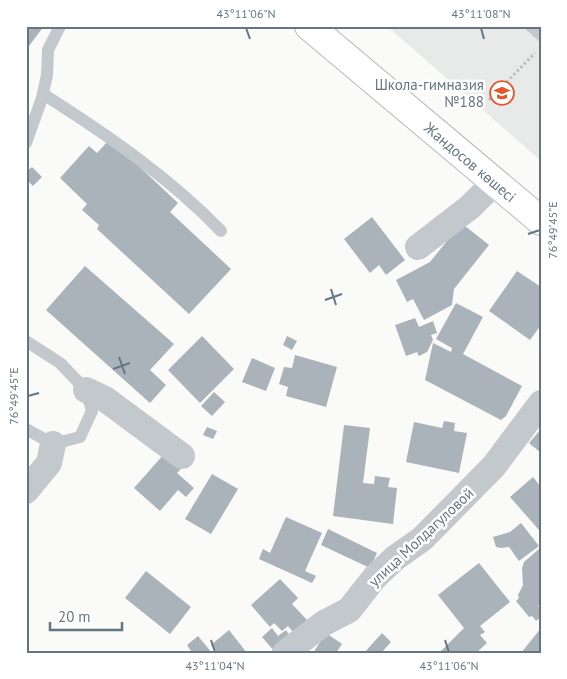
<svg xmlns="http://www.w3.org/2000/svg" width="567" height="679" font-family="'PT Sans',sans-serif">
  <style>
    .built { fill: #e8e9e9 }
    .building { fill: #aab3b9 }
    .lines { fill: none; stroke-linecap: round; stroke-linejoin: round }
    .primary-casing { stroke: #b5babe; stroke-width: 30 }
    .path { stroke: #bbbfc2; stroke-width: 3; stroke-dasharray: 2.5 2.5; stroke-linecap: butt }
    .service { stroke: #c3c8cc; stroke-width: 12 }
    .minor { stroke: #c3c8cc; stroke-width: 26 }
    .primary { stroke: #fff; stroke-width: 28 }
    .ticks { fill: none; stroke: #657683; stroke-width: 2 }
    .labels { text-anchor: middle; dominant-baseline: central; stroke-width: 5; stroke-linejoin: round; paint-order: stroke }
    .poi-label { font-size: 15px; fill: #657683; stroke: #fff; text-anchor: end }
    .street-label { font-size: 15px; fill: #657683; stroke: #fff }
    .neatline { fill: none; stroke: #657683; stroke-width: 2 }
    .ticks-label { font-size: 12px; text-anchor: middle; fill: #657683 }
  </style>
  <rect width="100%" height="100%" fill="#fafaf8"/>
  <!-- built -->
  <path class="built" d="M387 26H541V161Z"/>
  <!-- building -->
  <g class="building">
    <path d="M26 26H44L26 50Z"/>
    <path d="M110 139 178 203 170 212 231 269 189 314 97 229 99 225 82 210 87 204 60 178 89 146 97 153Z"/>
    <path d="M32 167 42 177 33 186 26 179V172Z"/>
    <path d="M372 217 405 260 386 275 379 265 370 273 344 239Z"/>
    <path d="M465 226 489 245 454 289 452 305 424 320 413 299 407 302 396 280 430 262 455 231Z"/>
    <path d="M85 266 174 344 150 370 166 385 150 403 46 310Z"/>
    <path d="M517 271 541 287V325L530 340 489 311Z"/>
    <path d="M456 303 483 317 463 354 522 386 506 416 501 420 425 380 433 343 451 352 452 348 436 339Z"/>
    <path d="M415 318 419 327 433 321 437 333 431 335 433 340 427 352 419 356 417 352 406 356 395 325Z"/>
    <path d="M202 336 234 369 200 403 168 370Z"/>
    <path d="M287 336 297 341 292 350 283 345Z"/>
    <path d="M295 355 337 367 326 407 286 396 288 387 279 384 284 367 292 368Z"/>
    <path d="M252 358 275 368 266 391 242 382Z"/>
    <path d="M214 392 225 402 212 416 201 406Z"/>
    <path d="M444 421 455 423 454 431 467 433 459 473 406 462 414 422 442 428Z"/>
    <path d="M344 425 370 428 363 483 374 484 375 476 390 478 388 487 397 488 393 524 333 516Z"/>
    <path d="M207 427 217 431 213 439 203 435Z"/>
    <path d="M541 429V453L529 443Z"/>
    <path d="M164 454 181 469 177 473 194 488 186 497 178 490 160 511 134 488Z"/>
    <path d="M212 474 238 489 211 534 185 519Z"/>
    <path d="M533 477 541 487V528L539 530 510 497Z"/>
    <path d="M286 517 322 533 305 571 316 576 312 583 259 559 263 549 270 553Z"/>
    <path d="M521 523 539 546 519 561 509 547 501 548 496 547 493 537 510 532Z"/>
    <path d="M328 529 377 553 370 568 321 545Z"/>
    <path d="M539 549 541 551V603L538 606 541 609V617L536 621 532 616 529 617 516 601 519 598 518 595 523 585 522 568 524 562Z"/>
    <path d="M479 563 510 602 480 626 485 632 480 635 487 643 476 653H439L464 628 438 595Z"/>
    <path d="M146 571 191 607 170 634 125 598Z"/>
    <path d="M280 579 298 598 292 604 308 621 294 633 288 626 282 631 274 623 270 627 251 605Z"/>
    <path d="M272 628 278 636 286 630 292 639 275 652 262 637Z"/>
    <path d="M541 628V653H521Z"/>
    <path d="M229 630 247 653H218L211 645Z"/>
    <path d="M326 633 342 644 336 653H313Z"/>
    <path d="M382 633 391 642 381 653H364Z"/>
    <path d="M198 636 212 653H189L191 651 187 645Z"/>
  </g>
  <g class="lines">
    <!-- primary casing -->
    <g class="primary-casing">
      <g id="primary">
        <path id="s1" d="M309 26 541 221"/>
      </g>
    </g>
    <!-- path -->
    <path class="path" d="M489 100 535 53"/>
    <!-- service -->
    <g class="service">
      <path d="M531 26 541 35"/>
      <path d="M43 94C106 134 169 177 221 231"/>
      <path d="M26 143 42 98 47 75 48 50 60 26"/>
      <path d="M26 341 60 363 86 390 92 411 80 437 53 444 26 429"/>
    </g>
    <!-- minor -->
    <g class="minor">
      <path d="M418 247 470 207 495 182"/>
      <path d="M86 390 105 399 182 456"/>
      <path d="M26 491 49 463 53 444"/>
      <path d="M285 653 324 623 349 610 375 577 395 558 422 539 494 466 541 403"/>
    </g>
    <!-- primary -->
    <use href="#primary" class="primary"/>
  </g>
  <!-- ticks -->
  <path class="ticks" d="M246 28 250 39M481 28 484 39M528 234 540 230M331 289 336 305M325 300 342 294M119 357 125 374M113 369 130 363M28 396 39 393M211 640 215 652M445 640 449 652"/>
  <!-- icons -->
  <defs>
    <g id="school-ring" transform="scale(1.25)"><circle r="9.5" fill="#fff" stroke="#e4572e" stroke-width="1.5"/><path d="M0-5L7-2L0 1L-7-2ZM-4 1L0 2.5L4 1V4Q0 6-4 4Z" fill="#e4572e"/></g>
  </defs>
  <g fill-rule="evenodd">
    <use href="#school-ring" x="502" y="93"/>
  </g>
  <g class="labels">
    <!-- poi labels -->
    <g class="poi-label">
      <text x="484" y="84">Школа-гимназия<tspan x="484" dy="17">№188</tspan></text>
    </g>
    <!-- street labels -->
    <g class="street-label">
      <text stroke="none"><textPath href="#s1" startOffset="211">Жандосов көшесі</textPath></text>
      <text transform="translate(421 537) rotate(-43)">улица Молдагуловой</text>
    </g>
  </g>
  <!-- border -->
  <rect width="567" height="679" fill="none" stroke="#ffffff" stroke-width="55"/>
  <!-- scale -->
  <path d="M50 622v8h72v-8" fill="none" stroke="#657683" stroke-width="2.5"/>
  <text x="58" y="622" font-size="15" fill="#657683" stroke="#ffffff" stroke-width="4" paint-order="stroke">20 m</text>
  <rect x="28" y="28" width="512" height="624" class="neatline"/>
  <g class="ticks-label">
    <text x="246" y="18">43°11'06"N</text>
    <text x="481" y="18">43°11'08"N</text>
    <text transform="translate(553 230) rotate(-90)" y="4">76°49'45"E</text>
    <text transform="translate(14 396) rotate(-90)" y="4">76°49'45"E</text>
    <text x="215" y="670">43°11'04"N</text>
    <text x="449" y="670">43°11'06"N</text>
  </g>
</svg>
